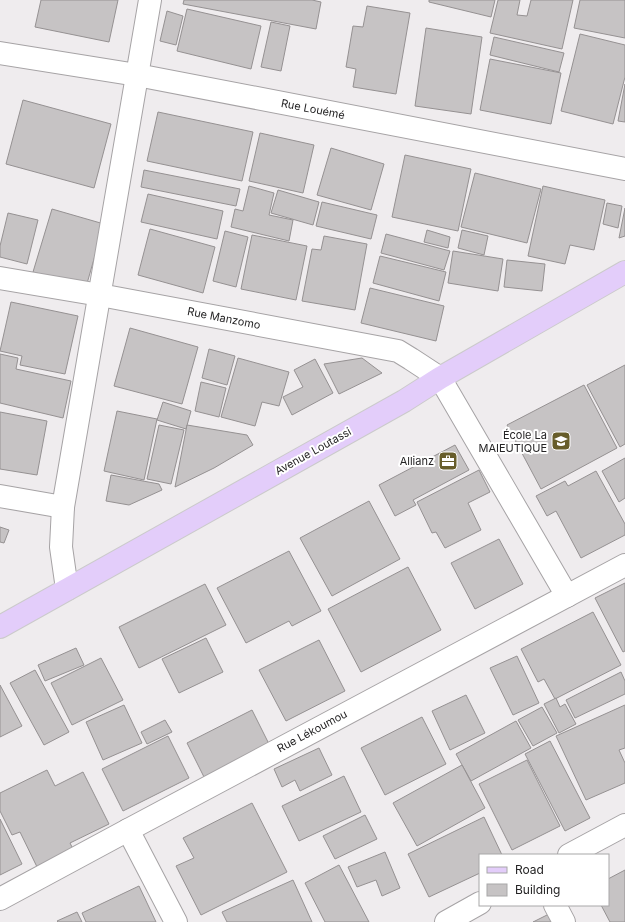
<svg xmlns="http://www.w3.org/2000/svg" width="625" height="922" font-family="Inter,sans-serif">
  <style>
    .building { fill: #c6c3c4; stroke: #959192 }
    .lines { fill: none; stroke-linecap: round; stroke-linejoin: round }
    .minor-casing { stroke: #a6a3a5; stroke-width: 24 }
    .major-casing { stroke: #cbcacb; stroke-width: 24 }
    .minor { stroke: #fff; stroke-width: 22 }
    .major { stroke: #e3cdfa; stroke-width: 22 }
    .labels { text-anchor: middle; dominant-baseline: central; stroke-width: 4; stroke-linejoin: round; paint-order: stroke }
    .street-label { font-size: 11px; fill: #252425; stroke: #fff }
    .poi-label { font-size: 11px; fill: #252425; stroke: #fff; text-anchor: end }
  </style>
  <rect width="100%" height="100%" fill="#efecee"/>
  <!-- building -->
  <g class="building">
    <path d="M41 0H118L109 42 35 27Z"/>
    <path d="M184 0H312L321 2 316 29 183 4Z"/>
    <path d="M429 0H495L491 17 429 2Z"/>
    <path d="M498 0H520L517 15 527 16 531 0H573L562 49 490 33Z"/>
    <path d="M580 0H625V38L574 28Z"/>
    <path d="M367 6 410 13 396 94 353 87 356 69 346 67 353 26 363 27Z"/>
    <path d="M187 9 261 26 251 69 177 51Z"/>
    <path d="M167 11 183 16 176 45 160 41Z"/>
    <path d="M271 22 290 26 281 71 261 67Z"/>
    <path d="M426 28 482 37 471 114 415 106Z"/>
    <path d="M580 34 625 45V77L613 124 561 111Z"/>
    <path d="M494 37 564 53 559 72 490 55Z"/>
    <path d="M490 59 561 73 551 124 480 110Z"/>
    <path d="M625 84V122L618 121Z"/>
    <path d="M23 100 111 124 94 188 6 164Z"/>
    <path d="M158 112 253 132 242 181 147 161Z"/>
    <path d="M260 133 314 145 303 193 249 181Z"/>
    <path d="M331 148 384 164 371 210 317 195Z"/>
    <path d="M405 155 471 169 458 231 392 217Z"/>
    <path d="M144 170 240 189 236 206 141 187Z"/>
    <path d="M475 173 541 189 527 243 461 227Z"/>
    <path d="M249 186 274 193 269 215 293 220 289 241 231 227 235 209 243 211Z"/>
    <path d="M543 186 605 200 594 250 570 245 565 264 528 256Z"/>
    <path d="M278 190 319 202 313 225 271 213Z"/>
    <path d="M148 194 223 211 217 239 141 222Z"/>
    <path d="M322 202 377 215 371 239 316 226Z"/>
    <path d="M607 203 622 206 618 228 603 224Z"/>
    <path d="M625 208V236L619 238Z"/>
    <path d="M52 209 104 224 86 287 33 272Z"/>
    <path d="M8 213 38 220 27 264 0 257V246Z"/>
    <path d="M150 229 215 247 203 293 138 275Z"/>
    <path d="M427 230 450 237 448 248 424 242Z"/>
    <path d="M462 230 488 236 484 255 458 248Z"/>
    <path d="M225 231 248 237 236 287 213 281Z"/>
    <path d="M386 234 450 251 444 270 381 253Z"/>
    <path d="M252 235 307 246 296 300 241 289Z"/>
    <path d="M324 236 367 244 355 310 302 301 312 249 321 250Z"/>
    <path d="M453 251 503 259 498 291 448 283Z"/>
    <path d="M380 256 446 272 439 301 373 283Z"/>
    <path d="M507 260 545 264 542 291 504 287Z"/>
    <path d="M370 288 444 306 436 341 361 323Z"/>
    <path d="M11 302 78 316 65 374 20 365 22 356 0 351Z"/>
    <path d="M130 328 198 347 182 404 114 386Z"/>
    <path d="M209 349 235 356 227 385 202 378Z"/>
    <path d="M0 354 18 358 16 369 71 381 63 418 0 403Z"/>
    <path d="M238 358 289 372 279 406 262 402 255 426 221 417Z"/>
    <path d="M362 358 382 373 339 394 324 364Z"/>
    <path d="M315 359 333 393 292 415 283 397 303 387 294 370Z"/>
    <path d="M625 365V444L620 447 587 385Z"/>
    <path d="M201 382 226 388 219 417 195 411Z"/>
    <path d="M584 385 617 448 541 489 507 425Z"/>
    <path d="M163 402 191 411 186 429 157 420Z"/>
    <path d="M117 411 157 419 144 480 104 471Z"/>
    <path d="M0 412 47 421 37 475 0 469Z"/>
    <path d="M159 425 184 430 171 484 147 479Z"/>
    <path d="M187 425 247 435 253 445 214 468 175 487Z"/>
    <path d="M455 445 469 470 413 500 416 505 395 516 379 485Z"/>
    <path d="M625 458V498L619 502 602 471Z"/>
    <path d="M479 470 490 492 468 503 481 530 445 548 436 532 432 533 417 502Z"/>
    <path d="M596 471 625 524V535L581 558 556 511 547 516 536 496 565 481 568 486Z"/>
    <path d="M111 475 159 484 162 490 129 505 106 501Z"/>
    <path d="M369 501 400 559 332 596 300 538Z"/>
    <path d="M0 527 9 530 4 543 0 542Z"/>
    <path d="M499 539 523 584 475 609 451 563Z"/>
    <path d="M289 551 321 611 292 626 289 621 246 643 217 588Z"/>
    <path d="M408 567 441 630 361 672 328 609Z"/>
    <path d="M625 583V651L623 652 595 598Z"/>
    <path d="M205 584 226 625 139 668 119 627Z"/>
    <path d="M593 612 621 665 555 699 544 679 538 682 521 649Z"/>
    <path d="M206 638 223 672 179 693 162 659Z"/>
    <path d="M319 640 345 691 286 721 259 670Z"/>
    <path d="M76 648 84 665 45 681 38 665Z"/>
    <path d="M517 656 539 703 513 715 490 668Z"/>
    <path d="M101 658 123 700 72 725 51 683Z"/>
    <path d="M35 670 69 732 44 745 10 683Z"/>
    <path d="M621 672 625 681V694L575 718 566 700Z"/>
    <path d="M0 685 22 726 0 737Z"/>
    <path d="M466 695 485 733 450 750 432 711Z"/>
    <path d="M556 698 560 707 565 704 576 724 559 733 544 704Z"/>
    <path d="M124 705 142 743 103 760 86 722Z"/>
    <path d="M625 705V748L619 750 625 763V783L586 800 556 736Z"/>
    <path d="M542 707 557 733 533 746 518 720Z"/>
    <path d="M252 710 271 748 206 781 187 743Z"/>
    <path d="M422 717 446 764 385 795 361 748Z"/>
    <path d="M165 720 172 732 147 744 141 732Z"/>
    <path d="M516 721 531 748 471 781 456 754Z"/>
    <path d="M168 736 189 778 123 811 102 769Z"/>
    <path d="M550 741 590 818 565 831 525 754Z"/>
    <path d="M319 748 332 775 300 791 295 780 282 787 274 769Z"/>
    <path d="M527 760 560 826 512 850 479 784Z"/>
    <path d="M462 765 485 808 417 846 393 803Z"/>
    <path d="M47 770 55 786 83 772 109 824 70 843 75 853 39 871 20 832 12 835 0 811V793Z"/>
    <path d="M344 776 361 812 299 841 282 806Z"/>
    <path d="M252 803 287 872 201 915 176 866 194 858 183 838Z"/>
    <path d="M365 815 377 839 335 859 323 836Z"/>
    <path d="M484 817 502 855H480V873L429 897 408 854Z"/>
    <path d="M0 819 22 864 0 875Z"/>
    <path d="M385 852 400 888 382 896 376 880 357 887 348 867Z"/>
    <path d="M339 865 369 922H325L305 883Z"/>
    <path d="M625 870V922H610L601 905H608V879Z"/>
    <path d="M293 880 312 922H227L222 912Z"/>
    <path d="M139 886 156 922H86L82 913Z"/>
    <path d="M77 912 82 922H58L57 921Z"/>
    <path d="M549 914 553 922H533Z"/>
  </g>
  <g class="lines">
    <!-- minor casing -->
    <g class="minor-casing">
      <g id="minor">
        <path d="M0 53 137 75 625 169"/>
        <path d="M0 278 100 295 398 351 411 359 440 378 567 596"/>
        <path d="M0 496 63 507"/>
        <path d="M67 589 61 547 63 507 150 0"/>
        <path d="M128 830 176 922"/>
        <path d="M569 855 625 825"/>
        <path d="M0 899 128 830 625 565"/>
        <path d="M555 905 564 922"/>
        <path d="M446 922 480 903"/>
      </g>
    </g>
    <!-- major casing -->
    <g class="major-casing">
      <path id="major" d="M0 627 404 401 440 378 625 272"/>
    </g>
    <!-- minor -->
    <use href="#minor" class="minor"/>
    <!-- major -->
    <use href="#major" class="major"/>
  </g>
  <!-- icons -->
  <defs>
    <g id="school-square" transform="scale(1)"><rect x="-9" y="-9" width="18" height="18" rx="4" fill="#675d2a" stroke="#fff"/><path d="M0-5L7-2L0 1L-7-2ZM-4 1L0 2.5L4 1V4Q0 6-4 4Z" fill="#fff"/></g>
    <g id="office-square" transform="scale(1)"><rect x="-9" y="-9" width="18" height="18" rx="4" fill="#675d2a" stroke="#fff"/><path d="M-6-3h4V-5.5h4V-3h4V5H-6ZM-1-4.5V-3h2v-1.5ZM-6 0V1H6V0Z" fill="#fff"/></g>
  </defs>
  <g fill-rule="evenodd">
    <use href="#school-square" x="561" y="441"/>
    <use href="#office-square" x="448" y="461"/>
  </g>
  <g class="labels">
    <!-- street labels -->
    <g class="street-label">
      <text transform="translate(313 109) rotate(11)">Rue Louémé</text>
      <text transform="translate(224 318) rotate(11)">Rue Manzomo</text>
      <text transform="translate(313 451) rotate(-29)">Avenue Loutassi</text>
      <text transform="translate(312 731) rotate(-28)">Rue Lékoumou</text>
    </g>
    <!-- poi labels -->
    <g class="poi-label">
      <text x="547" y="435">École La<tspan x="547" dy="13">MAIEUTIQUE</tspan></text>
      <text x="434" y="461">Allianz</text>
    </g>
  </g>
  <!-- legend -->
  <rect x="479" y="854" width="130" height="52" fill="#ffffff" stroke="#a8a7a8"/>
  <rect x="487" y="867" width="20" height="6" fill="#e3cdfa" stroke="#a8a7a8"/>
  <text x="515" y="874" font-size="12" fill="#252425">Road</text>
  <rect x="487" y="884" width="20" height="12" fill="#c6c3c4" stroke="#a8a7a8"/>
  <text x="515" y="894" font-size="12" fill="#252425">Building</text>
</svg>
